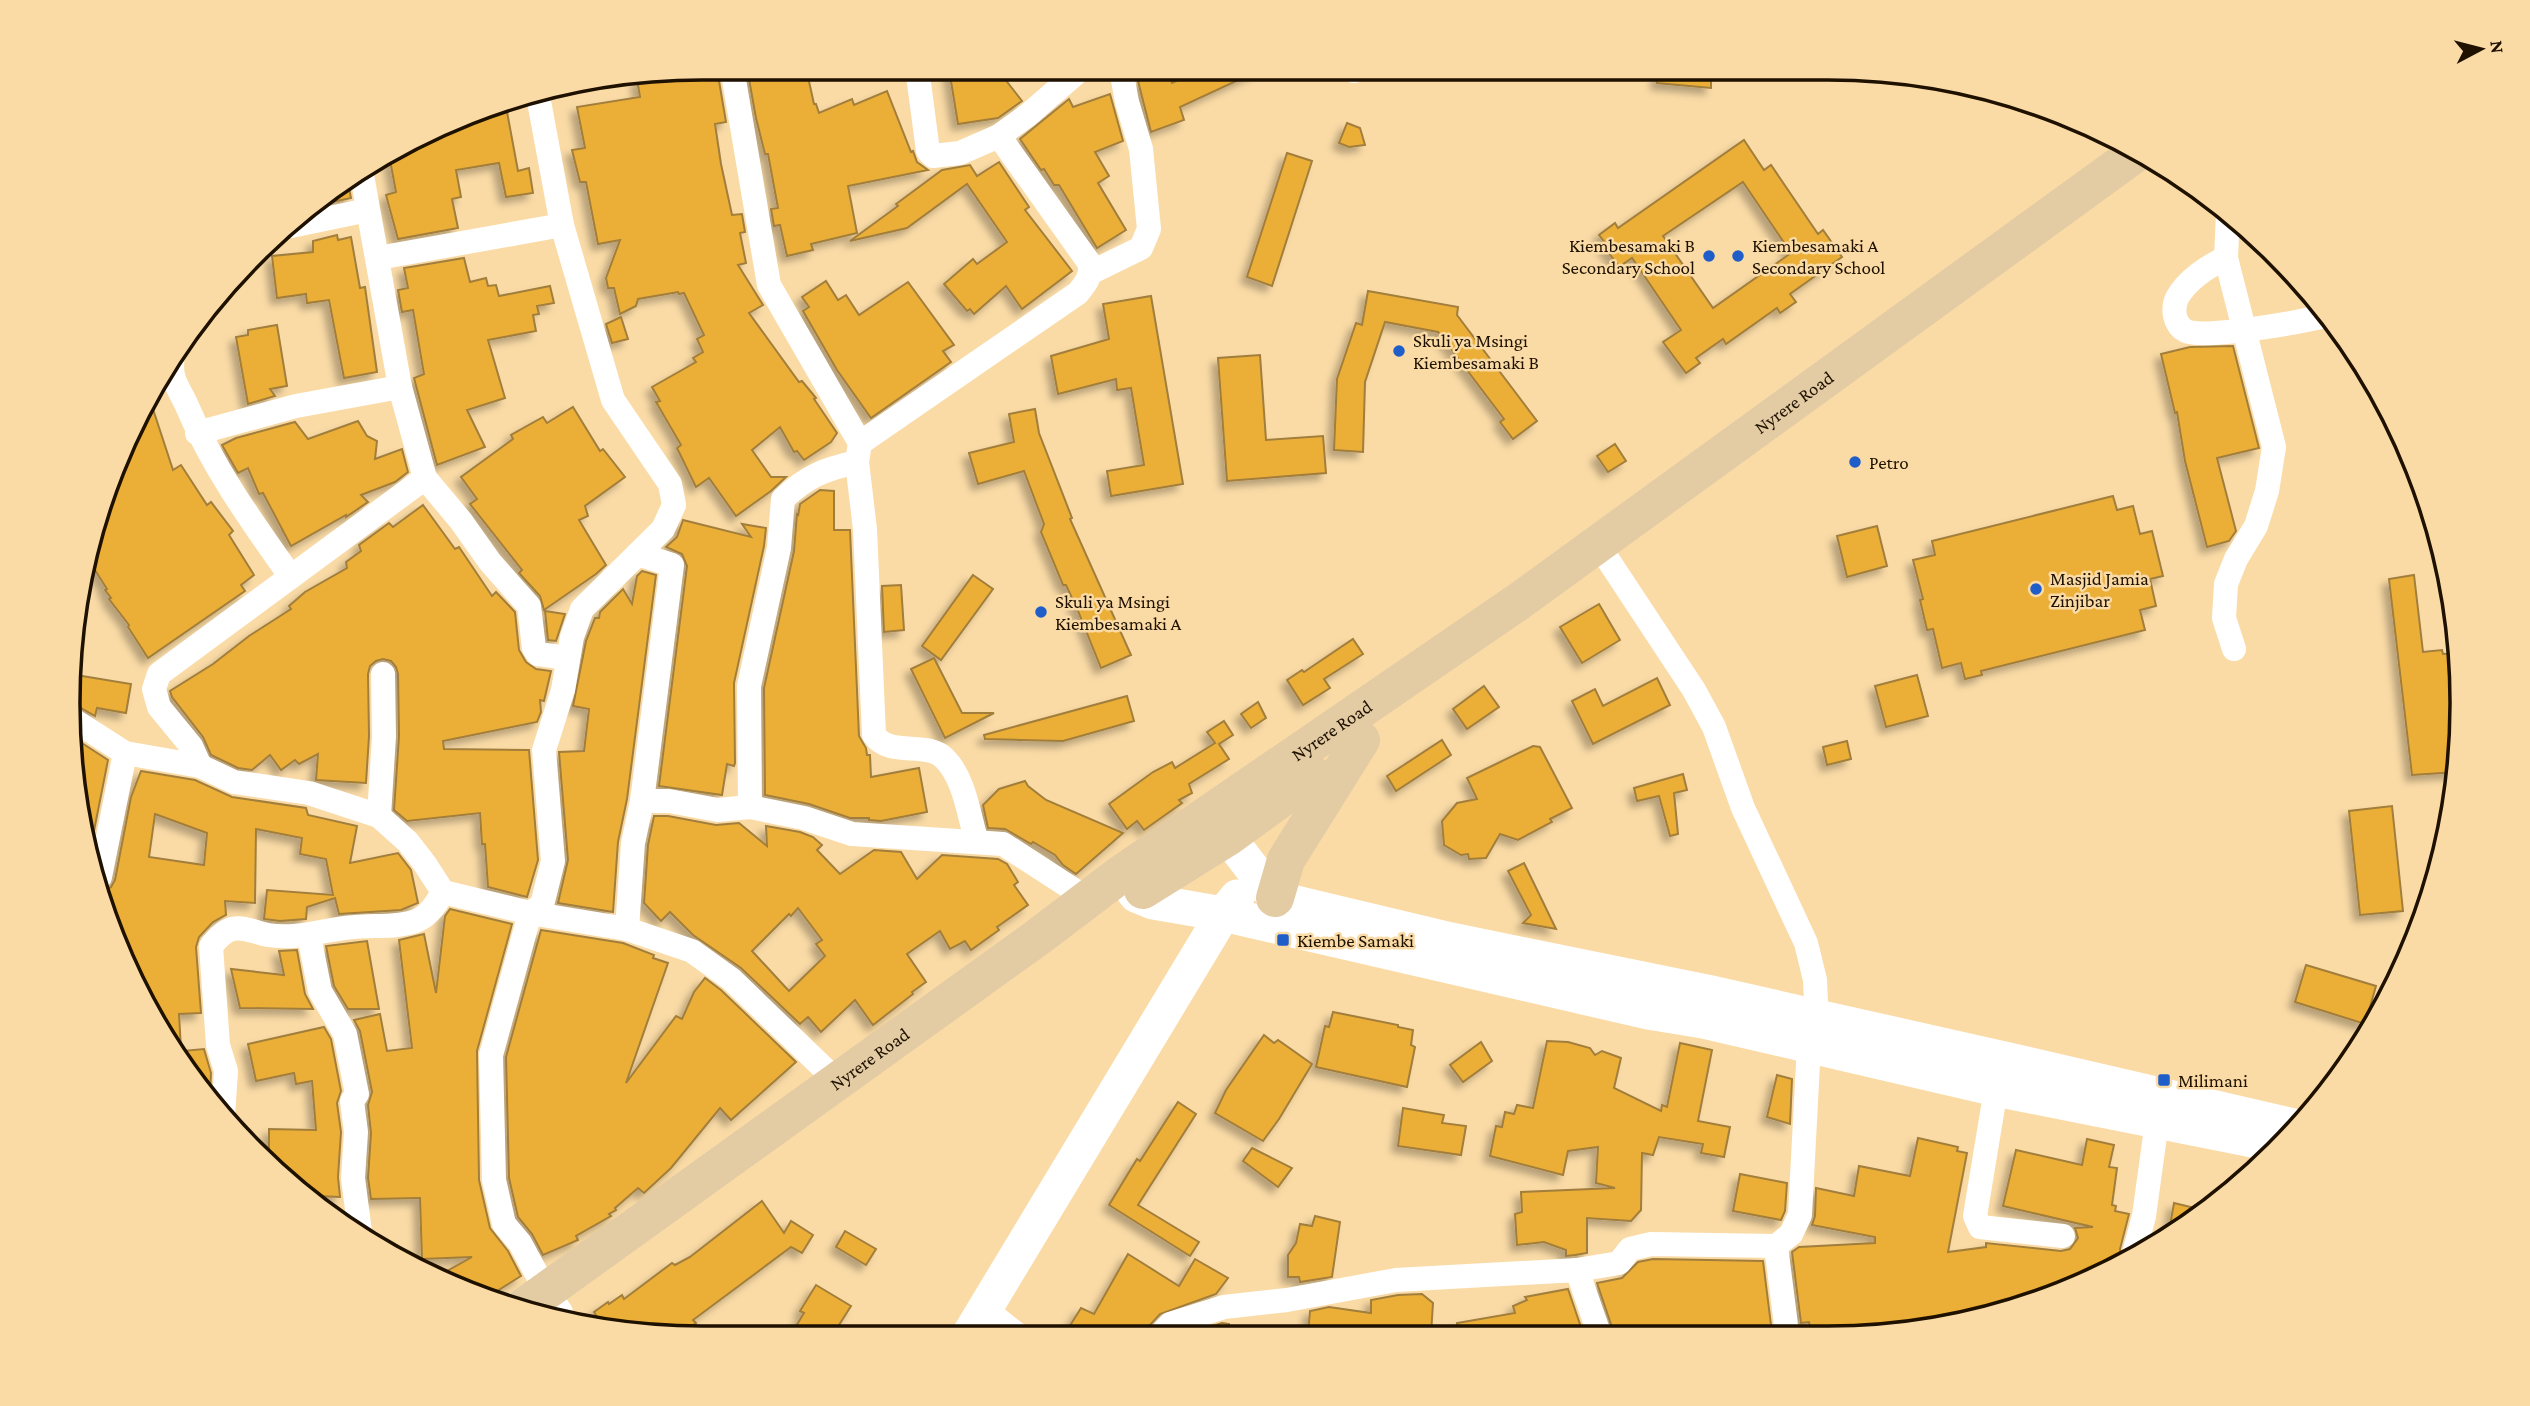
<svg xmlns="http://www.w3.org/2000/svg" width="2530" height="1406" font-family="'Crimson Pro',serif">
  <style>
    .building { fill: #ebaf37; stroke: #a27e3c; stroke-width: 2; fill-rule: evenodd; filter: url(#shadow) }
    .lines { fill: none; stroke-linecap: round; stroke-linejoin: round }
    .street { stroke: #fff; stroke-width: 24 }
    .secondary { stroke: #fff; stroke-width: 35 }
    .primary { stroke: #e3cba3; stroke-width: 38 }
    .poi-dot { fill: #1f5dc9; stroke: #fadba6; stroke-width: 2.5 }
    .labels { text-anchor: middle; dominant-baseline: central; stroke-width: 5; stroke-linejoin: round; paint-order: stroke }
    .poi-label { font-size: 19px; fill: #1f1100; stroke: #fadba6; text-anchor: start }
    .street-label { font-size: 19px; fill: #1f1100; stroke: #fadba6 }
    .rim { fill: none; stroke: #1f1100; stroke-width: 3.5 }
  </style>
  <defs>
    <filter id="shadow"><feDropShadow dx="-6" dy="6" stdDeviation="3.5" flood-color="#0004"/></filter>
  </defs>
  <rect width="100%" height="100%" fill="#fadba6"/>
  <!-- building -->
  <g class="building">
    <path d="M707 68 708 77 718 75 726 122 715 124 721 164 732 215 742 214 745 232 740 233 746 263 738 265 763 305 749 313 799 382 802 381 816 398 814 399 837 433 831 442 804 460 797 451 794 452 780 427 752 450 771 477H786L771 491 736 516 709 478 696 487 677 448 681 445 656 402 660 401 652 387 696 362 693 358 703 352 697 339 704 335 684 293 679 294 678 292 638 299 636 306 620 314 614 288H608L606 278 620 240 598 244 586 182H580L572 150 585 148 577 107 640 97 637 79Z"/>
    <path d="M747 68H806L814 104H816L819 113 852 99 854 105 887 91 911 152 913 151 917 162 928 170 848 186 857 233 811 244 813 250 787 256 780 225 774 226 771 209 778 208 768 154H765L756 118Z"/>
    <path d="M949 69H997L1022 101 998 118 958 124Z"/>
    <path d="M1203 69H1262L1180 107 1184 120 1151 132 1138 81 1167 70 1172 83Z"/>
    <path d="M1711 70V88L1657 83 1658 73Z"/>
    <path d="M1110 94 1123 141 1095 152 1109 176 1098 183 1126 230 1097 248 1059 185H1054L1044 169 1041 170 1020 139 1069 99 1073 107Z"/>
    <path d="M505 101 518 171 529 168 533 193 506 197 499 163 456 170 461 197 452 199 458 228 398 239 386 195 396 192 390 160 499 102Z"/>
    <path d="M1347 123 1360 128 1365 145 1349 147 1339 143Z"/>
    <path d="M1744 140 1764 170 1771 165 1818 234 1823 230 1842 257 1790 294 1796 302 1780 313 1777 308 1726 344 1723 339 1696 358 1700 363 1686 373 1663 342 1681 330 1632 258 1619 267 1604 246 1606 244 1599 235 1615 223 1618 228ZM1743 182 1791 253 1713 308 1663 236Z"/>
    <path d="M1287 153 1312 161 1272 286 1247 277Z"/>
    <path d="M999 162 1029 207 1025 210 1072 271 1022 309 1006 286 974 314 970 309 967 311 944 284 973 259 977 264 1007 242 967 184 907 228 850 241 898 206 896 204 942 170 970 165 977 176Z"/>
    <path d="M348 183 351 198 309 207 316 200Z"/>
    <path d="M337 235 338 240 351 237 360 288 365 287 377 372 344 378 329 300 307 303 306 294 277 298 272 256 313 252V241Z"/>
    <path d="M464 258 470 282 486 278 488 286 496 285 499 296 550 286 554 303 537 306 539 314 533 315 536 331 488 340 505 398 467 410 485 447 437 465 414 378 424 374 413 310 402 312 398 290 408 288 404 268Z"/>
    <path d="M826 281 838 300 846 295 859 315 908 282 954 345 943 351 951 362 871 418 837 370 803 311 809 307 802 297Z"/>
    <path d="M1368 291 1458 307 1457 315 1537 421 1513 439 1500 422 1504 419 1438 332 1385 322 1365 382 1363 452 1334 450 1337 379 1356 323 1362 325Z"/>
    <path d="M1151 296 1183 484 1111 496 1107 471 1144 465 1131 388 1117 390 1116 379 1058 394 1051 356 1109 339 1103 304Z"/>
    <path d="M621 317 628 339 612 343 606 324Z"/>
    <path d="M277 325 287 386 270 389 275 396 248 404 236 337 248 335V330Z"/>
    <path d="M2233 346 2259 448 2217 458 2236 531 2229 541 2207 547 2185 461 2177 412 2175 413 2161 354 2190 347Z"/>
    <path d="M1260 355 1266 440 1323 436 1326 473 1227 481 1218 358Z"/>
    <path d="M151 403 173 470 181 465 207 505 211 502 233 531 229 535 254 575 241 585 245 591 148 658 128 627 129 625 109 599 111 598 105 590 107 589 88 559 90 539Z"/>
    <path d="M573 407 600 451 603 449 625 477 585 506 588 516 579 520 606 565 596 574 544 610 540 596 519 573 522 570 470 504 477 499 461 477 513 439 511 435 543 417 547 423Z"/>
    <path d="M1035 409 1039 433 1072 518 1070 519 1131 655 1101 668 1078 611 1066 585H1063L1041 532 1044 524 1024 471 978 484 969 453 1014 442 1009 414Z"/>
    <path d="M358 421 367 436 377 441 375 459 402 449 408 472 395 482 361 495 368 502 346 517V515L291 546 263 493 259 494 248 468 238 473 222 445 236 438 295 422 308 439Z"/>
    <path d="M1615 444 1626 461 1608 472 1597 456Z"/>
    <path d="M820 490 834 491V530H850L859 736 866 748 867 755H870L871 777 919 768 927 812 881 821 869 820V818H850L809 804 765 795 764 688 794 551 797 513 798 516 800 504Z"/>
    <path d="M2113 496 2117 510 2133 506 2140 534 2152 531 2163 576 2150 579 2156 606 2140 610 2145 630 1981 671 1982 675 1965 679 1961 663 1942 668 1933 629 1927 630 1920 600 1923 599 1913 560 1935 555 1932 541Z"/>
    <path d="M423 505 455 549 459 547 492 596 496 592 515 612 519 650 526 662 536 669 551 671 544 701 540 700 541 712 537 722 443 741 444 749 529 750 538 860 527 897 488 887 485 844H482L480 813 407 821 394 810 399 736 398 674 396 667 391 661 383 659 376 661 370 666 368 674 369 736 366 783 316 780 318 754 299 764 295 760 281 770 270 755 252 770 238 768 211 755 203 737 172 697 170 691 213 664 249 636 291 609 289 606 305 592 347 568 346 562 361 551 359 545 389 523 393 527Z"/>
    <path d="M683 520 751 537 742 524 766 528 764 546 734 683 735 763 734 766 727 764 722 795 659 786 687 566 682 554 666 547 677 537Z"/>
    <path d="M1877 526 1887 566 1847 577 1837 536Z"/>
    <path d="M642 571 656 575 627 799 618 842 613 912 558 903 568 860 559 752 584 751 589 709 573 706 586 641 595 618H599L600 612 623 589 632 604 637 576Z"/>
    <path d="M973 575 993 589 941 660 922 646Z"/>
    <path d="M2414 575 2423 652 2442 650 2443 654 2459 653 2457 772 2412 775 2389 579Z"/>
    <path d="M901 585 904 630 884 632 882 586Z"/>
    <path d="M1599 604 1620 640 1582 663 1560 627Z"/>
    <path d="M545 611 565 614 556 641 548 640Z"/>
    <path d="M1353 639 1363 654 1324 679 1330 688 1303 705 1287 680 1302 670 1304 672Z"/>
    <path d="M934 658 962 713H994L945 738 911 669Z"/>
    <path d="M76 675 131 684 126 713 97 708 95 716 74 704Z"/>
    <path d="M1917 675 1928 716 1886 727 1875 686Z"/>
    <path d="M1657 678 1670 705 1593 744 1572 701 1595 689 1603 706Z"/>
    <path d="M1484 686 1499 707 1467 729 1453 709Z"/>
    <path d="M1127 696 1134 721 1063 741 985 739 984 735Z"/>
    <path d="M1258 702 1266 718 1251 728 1241 714Z"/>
    <path d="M1224 721 1233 735 1219 744 1229 759 1189 784 1192 793 1179 800 1182 803 1144 830 1137 821 1127 829 1109 804 1153 772 1172 762 1175 768 1215 743 1207 732Z"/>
    <path d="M71 736 108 760 92 841 70 745Z"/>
    <path d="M1442 740 1451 755 1396 791 1387 776Z"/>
    <path d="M1847 741 1851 759 1827 765 1823 747Z"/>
    <path d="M1533 746 1540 747 1572 808 1550 819 1552 822 1518 840 1500 834 1486 858 1469 859 1468 854 1461 855 1444 845 1442 821 1457 803 1477 799 1467 778Z"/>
    <path d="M141 771 195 780 232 797 306 808 308 815 357 826 350 863 398 853 411 870 418 903 401 910 339 914 335 898 307 907 306 919 280 921 264 919 267 890 333 895 326 859 300 854 302 838 256 829 255 903 225 901 226 915 213 922 199 937 196 947 201 1013 179 1014 181 1049 117 946 104 891 111 887 115 880 131 797ZM155 814 207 833 204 865 149 857Z"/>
    <path d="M1683 774 1687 790 1674 793 1678 834 1670 836 1659 796 1637 801 1634 788Z"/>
    <path d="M1025 781 1028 786 1046 800 1123 833 1076 874 1063 865 1055 855 1033 842 1031 844 1005 829 988 828 983 805 999 789Z"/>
    <path d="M2392 806 2403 911 2360 915 2349 811Z"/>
    <path d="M654 816H668L716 825 739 823 767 846 766 826 800 832 813 837 822 845 817 850 840 874 874 850 901 852 917 879 942 855 998 859 1007 864 1018 882 1014 885 1028 905 997 927 999 930 971 950 965 941 950 949 940 931 907 954 926 982 912 992 913 994 873 1025 855 1000 821 1032 808 1017 800 1024 741 968 693 935 670 912 661 921 644 903 648 845ZM798 908 822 940 816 944 825 956 789 991 752 951 789 914 791 916Z"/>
    <path d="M1524 863 1556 929 1523 923 1531 915 1508 871Z"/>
    <path d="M450 909 512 924 477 1051 479 1180 490 1228 508 1251 521 1276 489 1296 440 1275 472 1257 422 1259 420 1198 371 1199 368 1178 371 1133 368 1105 372 1092 360 1031 354 1020 380 1014 387 1051 412 1048 399 940 424 934 436 993 445 916Z"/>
    <path d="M541 930 623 943 654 955 653 958 668 963 626 1083 676 1016 682 1019 694 992 705 978 721 990 796 1062 731 1120 720 1108 671 1168 644 1193 638 1188 615 1208 616 1210 609 1214 611 1216 576 1236 578 1240 543 1255 532 1234 518 1217 509 1178 506 1057Z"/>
    <path d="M367 941 379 1009H348L334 986 326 946Z"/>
    <path d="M297 950 305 994 313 1009 240 1008 231 969 284 975 279 951Z"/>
    <path d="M2306 965 2376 986 2365 1024 2295 1002Z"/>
    <path d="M1333 1012 1398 1025V1027L1413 1030 1411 1045 1415 1047 1407 1087 1316 1067 1325 1026 1329 1027Z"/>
    <path d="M324 1027 331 1039 341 1091 337 1103 341 1132 338 1177 340 1197 316 1196 269 1157V1129L316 1130 312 1081 296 1084 294 1073 256 1081 248 1044Z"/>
    <path d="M1264 1035 1274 1043 1278 1040 1312 1064 1279 1119 1263 1141 1215 1113 1226 1090Z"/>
    <path d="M1547 1041 1568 1042 1590 1048 1595 1055 1602 1051 1621 1058 1614 1088 1661 1111 1662 1105 1667 1107 1680 1043 1712 1050 1698 1121 1730 1127 1724 1157 1701 1153 1703 1144 1659 1137 1653 1155 1642 1153 1641 1210 1631 1221 1587 1218V1253L1575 1255 1566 1256V1250L1544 1242 1517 1245 1515 1214 1522 1212 1521 1192 1615 1188 1596 1183 1598 1147 1568 1151 1563 1175 1490 1156 1496 1126 1502 1127 1505 1112 1514 1114 1517 1105 1533 1108Z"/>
    <path d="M1481 1042 1492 1061 1463 1082 1450 1065Z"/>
    <path d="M204 1049 211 1073 210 1095 182 1051Z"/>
    <path d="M1777 1075 1792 1079 1790 1124 1767 1117Z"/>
    <path d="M1178 1102 1196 1114 1138 1205 1199 1242 1190 1256 1109 1205 1137 1159 1140 1161Z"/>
    <path d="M1403 1108 1444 1115 1442 1123 1466 1126 1461 1155 1398 1146Z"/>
    <path d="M1918 1138 1958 1147 1957 1151 1967 1153 1948 1252 1986 1247V1243L2061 1251 2070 1249 2078 1238 2075 1228 2093 1227 2003 1206 2016 1150 2082 1165 2087 1139 2114 1145 2109 1167 2117 1168 2112 1205 2116 1206 2115 1211 2129 1214 2120 1249 2121 1260 2031 1304 1909 1332 1811 1333 1809 1322 1801 1323 1792 1252 1799 1247 1875 1243V1237L1812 1225 1815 1216 1816 1188 1854 1196 1859 1166 1910 1176Z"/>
    <path d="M1252 1148 1292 1168 1278 1187 1243 1161Z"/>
    <path d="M1740 1174 1787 1183 1785 1211 1781 1220 1733 1211Z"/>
    <path d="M762 1201 784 1233 791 1221 813 1235 802 1253 791 1247 693 1320 696 1323 679 1336H662L587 1324 597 1317 594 1312 608 1302 609 1304 622 1295 624 1299 672 1263 675 1265 690 1257Z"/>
    <path d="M2174 1203 2203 1210 2180 1231 2168 1237Z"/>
    <path d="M1315 1216 1340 1222 1332 1277 1300 1282 1299 1277H1288V1255L1296 1243 1300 1224 1312 1226Z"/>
    <path d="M845 1231 876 1249 866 1265 836 1247Z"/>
    <path d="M1128 1254 1179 1286 1195 1259 1228 1278 1216 1294 1160 1314 1149 1326 1146 1335H1064L1081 1308 1094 1314Z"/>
    <path d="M1653 1259 1763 1261 1772 1333H1614L1597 1283 1622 1278 1638 1262Z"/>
    <path d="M816 1285 851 1306 832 1336H790L804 1313 800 1311Z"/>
    <path d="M1568 1289 1583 1333 1458 1334 1457 1323 1515 1313 1513 1306 1527 1300 1525 1297Z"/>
    <path d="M1422 1294 1433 1303 1431 1334H1308L1310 1311 1329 1307 1371 1313V1300L1398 1295Z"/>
    <path d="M1222 1323 1229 1324 1228 1335H1186Z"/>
  </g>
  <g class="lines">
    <!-- street -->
    <g class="street">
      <path d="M732 68 769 285 860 443 857 462C825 469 807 476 783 499L779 548 749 686 750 807 804 818 852 834 1003 844 1088 899"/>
      <path d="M917 68 928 151 933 156 960 153 999 136"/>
      <path d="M1354 69V71"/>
      <path d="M538 96 562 225 613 400 670 484 674 505 663 529 582 609 572 637 563 690 544 750 553 861 542 905 530 913 491 1055 494 1180 504 1224 520 1243 546 1291 561 1312"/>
      <path d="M362 175 400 387 425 478 461 521 490 562 529 606 534 648 538 654 568 658"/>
      <path d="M2228 213 2226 258 2274 447 2267 491 2256 526 2236 559 2226 584 2224 618 2234 649"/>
      <path d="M291 226 368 210"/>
      <path d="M378 258 562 225"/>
      <path d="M2226 258C2208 266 2187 280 2177 298 2172 309 2174 325 2186 331 2204 340 2305 321 2329 315"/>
      <path d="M1090 273 1141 248 1149 229 1141 149 1127 102 1121 69"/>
      <path d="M173 356C169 379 178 386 187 406 213 468 252 522 291 577"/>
      <path d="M197 433 296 406 400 387"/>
      <path d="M860 443 1078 293C1086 283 1091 277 1090 264L999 136 1028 115 1081 69"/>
      <path d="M857 462 865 529 874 735C890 758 927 740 945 759 965 779 969 817 977 842"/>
      <path d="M1597 543 1694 690 1714 727 1743 808 1806 943 1815 980 1816 1002 1809 1045 1800 1215 1791 1234 1776 1246 1787 1333"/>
      <path d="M72 719 125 753 200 766 234 782 309 793 379 816 408 842 425 864 443 892 530 913 627 929 692 951 731 979 838 1082"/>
      <path d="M200 766 191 746 159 707 154 689 159 674 425 478"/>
      <path d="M642 801H669L718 810 750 807"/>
      <path d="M379 816 384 736 383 674"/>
      <path d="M100 877 125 753"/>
      <path d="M627 929 633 843 642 801 672 565 638 554"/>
      <path d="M309 936 320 991 345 1034 357 1094 352 1101 356 1132 353 1178 360 1232"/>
      <path d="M1996 1089 1975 1216 1980 1227 2063 1236"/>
      <path d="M223 1117 226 1071 218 1045 211 946C217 939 222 932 232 929 245 926 256 933 268 935 298 940 325 929 354 927 373 925 401 928 418 920 430 915 437 902 443 892"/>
      <path d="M2134 1253 2144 1216 2157 1121"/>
      <path d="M1577 1270 1619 1263 1630 1249 1651 1244 1776 1246"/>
      <path d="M985 1309 1018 1335"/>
      <path d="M1160 1335 1170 1324 1224 1307 1287 1300 1396 1280 1577 1270 1599 1333"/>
    </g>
    <!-- secondary -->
    <g class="secondary">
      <path d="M1215 812 1228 837 1275 898 1451 940 1711 993 2031 1065 2298 1127"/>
      <path d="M1122 875 1136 895 1153 902 1223 914 1648 1012 1703 1021 1996 1089 2278 1145"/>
      <path d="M969 1335 1223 914 1237 897"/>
    </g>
    <!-- primary -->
    <g class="primary">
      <path d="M1143 890 1228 837 1313 775"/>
      <path d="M1275 898 1286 860 1361 740"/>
      <path id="s1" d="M521 1309 1038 937 1121 874 1518 602 2139 151"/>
    </g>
  </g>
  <!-- markers -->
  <g class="poi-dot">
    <circle cx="1709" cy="256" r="7"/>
    <circle cx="1738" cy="256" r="7"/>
    <circle cx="1399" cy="351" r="7"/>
    <circle cx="1855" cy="462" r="7"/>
    <circle cx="2036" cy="589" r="7"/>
    <circle cx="1041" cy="612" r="7"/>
    <rect x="1276" y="933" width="14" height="14" rx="3.5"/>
    <rect x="2157" y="1073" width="14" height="14" rx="3.5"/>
  </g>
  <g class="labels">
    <!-- poi labels -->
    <g class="poi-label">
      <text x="1695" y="245" text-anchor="end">Kiembesamaki B<tspan x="1695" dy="22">Secondary School</tspan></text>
      <text x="1752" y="245">Kiembesamaki A<tspan x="1752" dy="22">Secondary School</tspan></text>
      <text x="1413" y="340">Skuli ya Msingi<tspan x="1413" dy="22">Kiembesamaki B</tspan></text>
      <text x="1869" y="462">Petro</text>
      <text x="2050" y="578">Masjid Jamia<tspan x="2050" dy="22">Zinjibar</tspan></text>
      <text x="1055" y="601">Skuli ya Msingi<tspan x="1055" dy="22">Kiembesamaki A</tspan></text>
      <text x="1297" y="940">Kiembe Samaki</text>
      <text x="2178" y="1080">Milimani</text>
    </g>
    <!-- street labels -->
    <g class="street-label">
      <text stroke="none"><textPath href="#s1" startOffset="1563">Nyrere Road</textPath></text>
      <text stroke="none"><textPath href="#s1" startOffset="996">Nyrere Road</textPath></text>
      <text stroke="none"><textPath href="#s1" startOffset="429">Nyrere Road</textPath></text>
    </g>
  </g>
  <!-- crop -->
  <path d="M0 0H2530V1406H0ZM702 80H1828A622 622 0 0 1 2450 702V704A622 622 0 0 1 1828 1326H702A622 622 0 0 1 80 704V702A622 622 0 0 1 702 80Z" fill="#fadba6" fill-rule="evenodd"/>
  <path class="rim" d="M702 80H1828A622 622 0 0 1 2450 702V704A622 622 0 0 1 1828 1326H702A622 622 0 0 1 80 704V702A622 622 0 0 1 702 80Z"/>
  <!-- north arrow -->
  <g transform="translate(2481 49) rotate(83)" stroke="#fadba6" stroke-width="5" paint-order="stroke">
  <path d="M0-5L12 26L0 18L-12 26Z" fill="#1f1100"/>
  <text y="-10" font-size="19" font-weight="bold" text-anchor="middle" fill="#1f1100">N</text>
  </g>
</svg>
